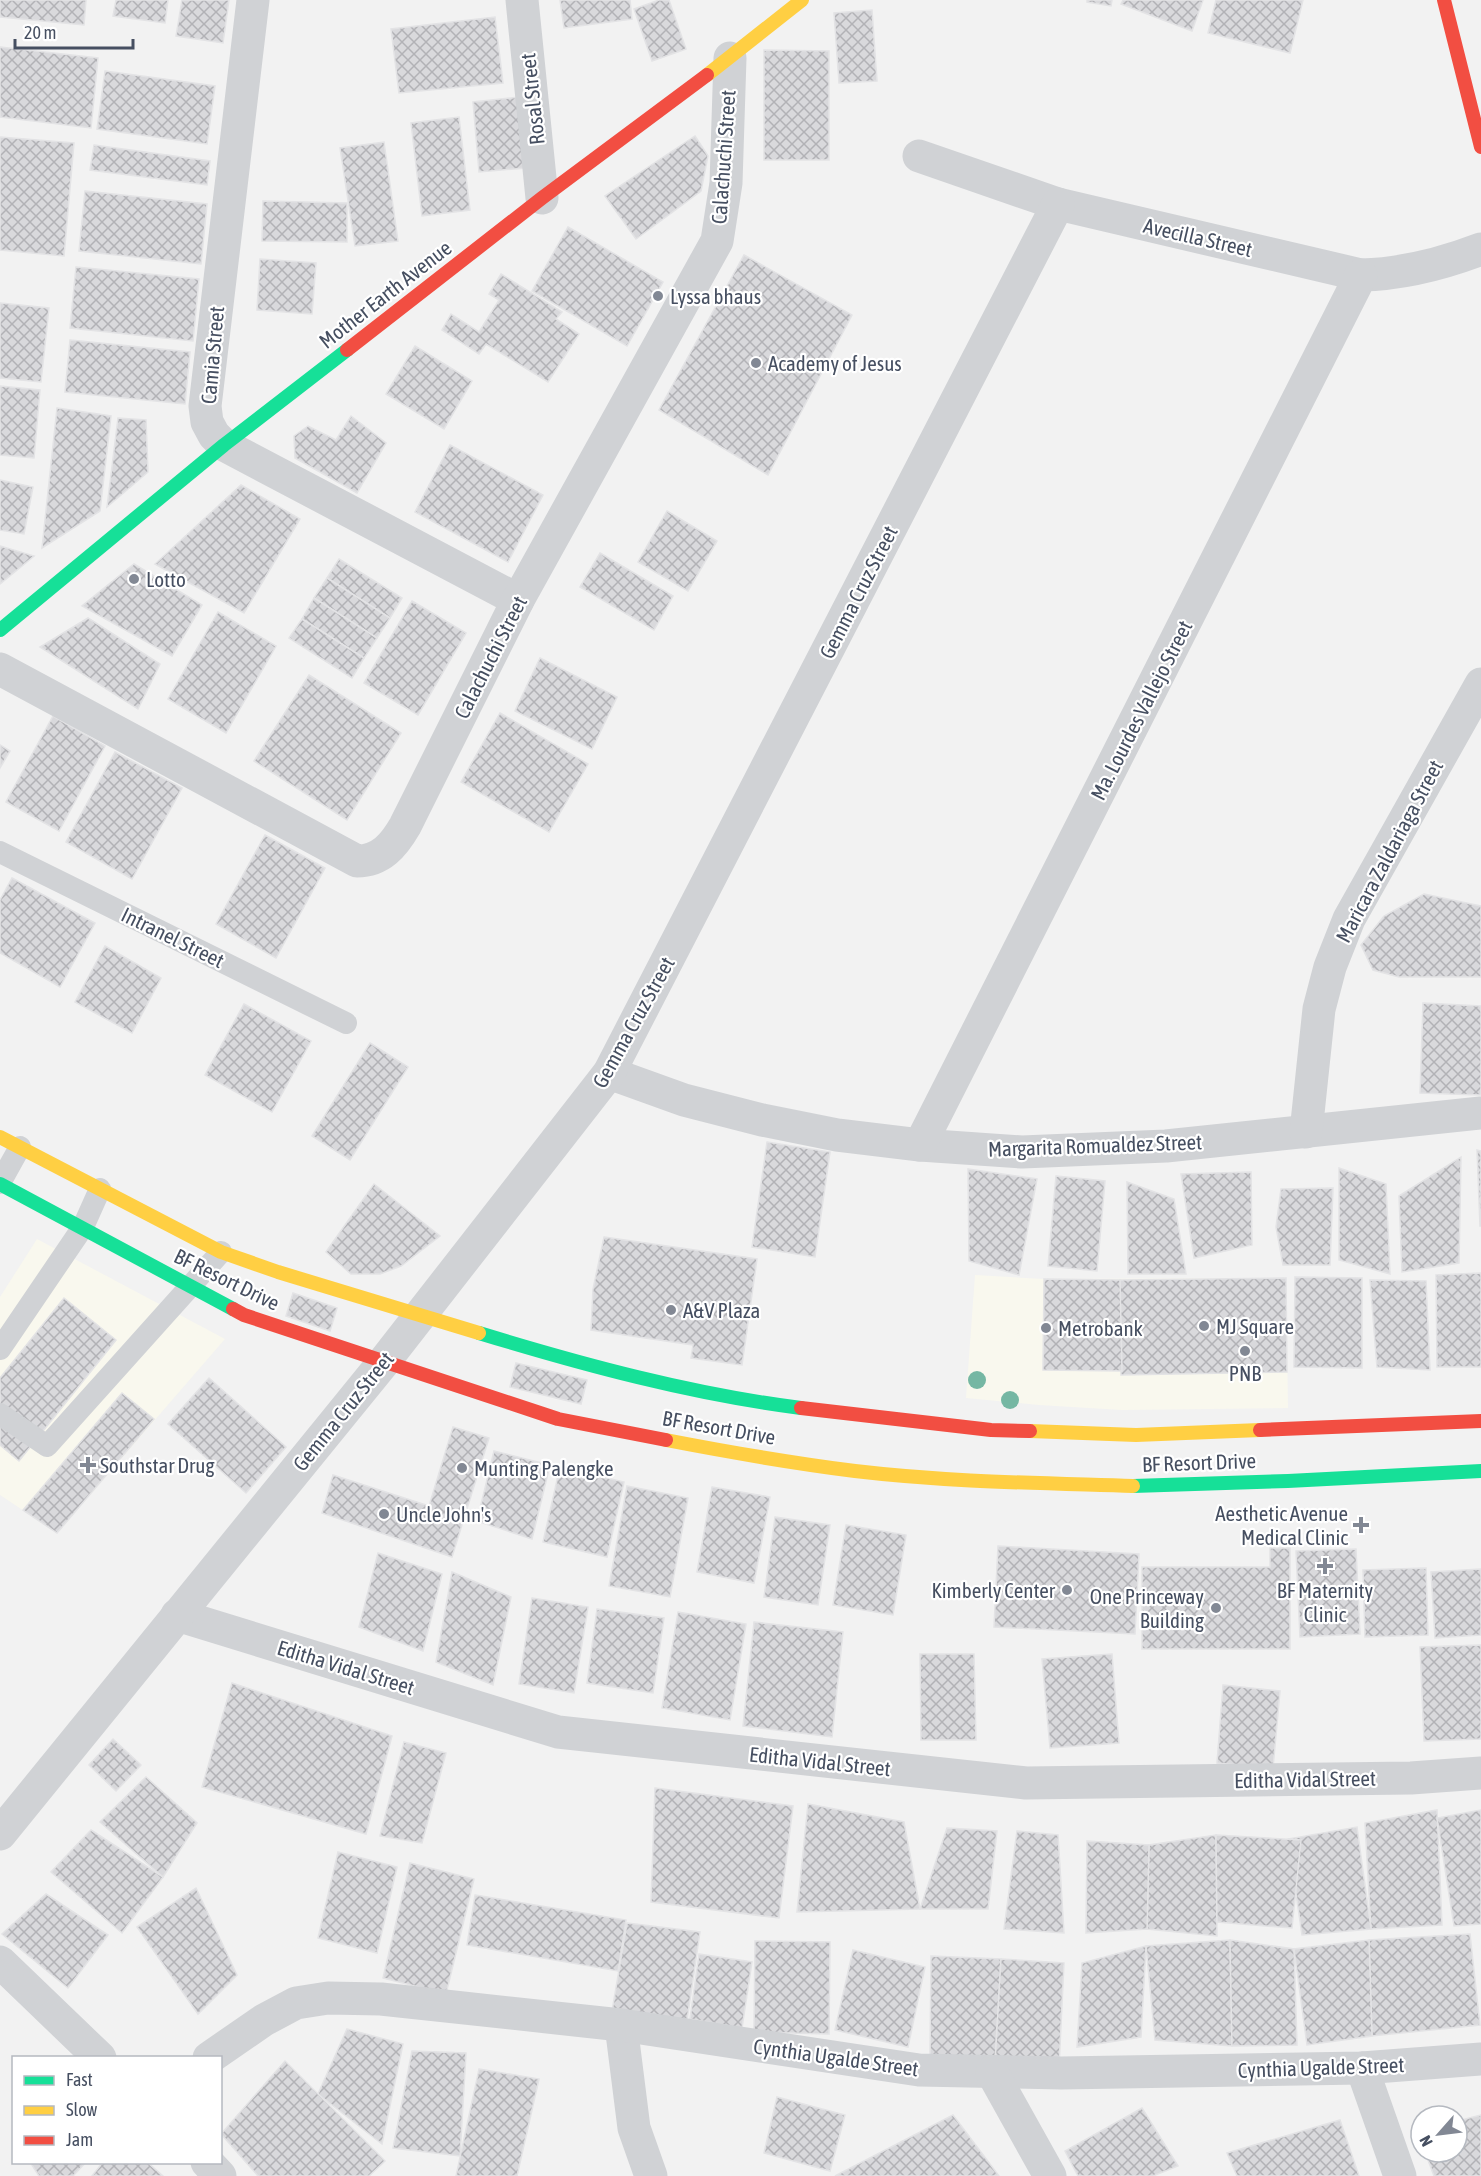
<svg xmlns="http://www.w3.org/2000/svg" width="1481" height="2176" font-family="'Asap Condensed',sans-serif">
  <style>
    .commercial { fill: #f9f8ee }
    .building { fill: url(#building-cross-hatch); stroke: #e3e3e5; stroke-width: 1.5 }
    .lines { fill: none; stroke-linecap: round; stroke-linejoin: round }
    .lane { stroke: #d0d2d5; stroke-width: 22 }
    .street { stroke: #d0d2d5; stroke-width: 33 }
    .fast { stroke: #16e098; stroke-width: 14 }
    .slow { stroke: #ffcf43; stroke-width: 14 }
    .jam { stroke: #f24e42; stroke-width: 14 }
    .tree { fill: #75b7a3 }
    .poi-dot { fill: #828894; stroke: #fff; stroke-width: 2 }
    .labels { text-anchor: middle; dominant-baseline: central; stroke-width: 4.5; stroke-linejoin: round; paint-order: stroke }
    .street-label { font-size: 21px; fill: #464f61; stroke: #fff }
    .poi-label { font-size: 21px; fill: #464f61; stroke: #fff; text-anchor: start }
  </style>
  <defs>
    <pattern id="building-cross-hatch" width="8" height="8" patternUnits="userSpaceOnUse" patternTransform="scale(1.5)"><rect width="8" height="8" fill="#d9d9dc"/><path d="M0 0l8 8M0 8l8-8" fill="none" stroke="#b2b2b6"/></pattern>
  </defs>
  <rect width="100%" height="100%" fill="#f2f2f2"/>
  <!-- commercial -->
  <g class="commercial">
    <path d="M37 1239 225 1339 57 1533 0 1495V1297Z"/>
    <path d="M975 1275 1044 1279 1286 1278 1288 1408 1122 1410 1039 1405 966 1398Z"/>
  </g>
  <!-- building -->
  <g class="building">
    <path d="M0 0H86L84 25 0 17Z"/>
    <path d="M116 0H168L165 23 113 16Z"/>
    <path d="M182 0H229L223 43 176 36Z"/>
    <path d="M560 0H630L632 19 564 28Z"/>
    <path d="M659 0H669L686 49 652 61 634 9Z"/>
    <path d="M1087 0H1112L1111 6 1087 2Z"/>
    <path d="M1123 0H1203L1192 31 1121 4Z"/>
    <path d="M1216 0H1303L1290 53 1208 33Z"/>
    <path d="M872 10 877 81 839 83 834 13Z"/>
    <path d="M495 17 503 83 399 93 391 29Z"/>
    <path d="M0 47 98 58 91 128 0 117Z"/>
    <path d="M764 50 829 51V160H764Z"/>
    <path d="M105 71 215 86 207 144 97 129Z"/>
    <path d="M520 97 526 168 479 172 473 102Z"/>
    <path d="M459 117 470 210 422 216 411 123Z"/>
    <path d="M695 136 708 156 701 191 636 239 605 196Z"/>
    <path d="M0 137 74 143 64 256 0 250Z"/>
    <path d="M384 142 398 241 355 246 340 148Z"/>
    <path d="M94 145 210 161 207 185 90 170Z"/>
    <path d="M85 191 207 204 201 264 79 251Z"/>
    <path d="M263 201 347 203V242L262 241Z"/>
    <path d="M568 227 663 282 627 346 532 291Z"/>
    <path d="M744 255 852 315 768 475 659 410Z"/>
    <path d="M260 259 316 263 312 314 257 310Z"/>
    <path d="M76 267 199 279 193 341 70 328Z"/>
    <path d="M501 274 562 312 556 319 579 334 548 382 486 344 479 354 442 330 451 314 479 332 499 300 489 294Z"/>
    <path d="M0 303 49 308 41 382 0 378Z"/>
    <path d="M70 340 190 352 185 404 65 392Z"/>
    <path d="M415 346 472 381 444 429 386 394Z"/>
    <path d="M0 386 40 390 34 458 0 455Z"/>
    <path d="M57 408 111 416 100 511 42 548Z"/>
    <path d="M351 416 386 443 357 493 295 458 294 436 308 426 336 440Z"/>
    <path d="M118 418 146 420 148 472 107 507Z"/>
    <path d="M450 445 543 495 508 562 415 512Z"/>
    <path d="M0 480 33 487 24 534 0 530Z"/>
    <path d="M241 485 300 519 244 613 155 564Z"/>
    <path d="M667 511 717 541 688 591 638 562Z"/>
    <path d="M0 546 34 556 0 584Z"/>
    <path d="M600 553 673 596 654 630 580 587Z"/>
    <path d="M339 559 402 598 390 618 327 578Z"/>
    <path d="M134 564 202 605 172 656 82 606Z"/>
    <path d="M327 578 390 618 377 638 314 598Z"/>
    <path d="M314 598 377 638 364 658 302 619Z"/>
    <path d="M412 601 466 633 418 715 364 683Z"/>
    <path d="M218 612 276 646 226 733 168 699Z"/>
    <path d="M88 618 160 664 138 709 40 647Z"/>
    <path d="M302 619 364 658 352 678 289 638Z"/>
    <path d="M540 658 617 697 592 749 515 711Z"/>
    <path d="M309 675 401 733 347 820 254 761Z"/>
    <path d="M500 713 588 764 549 832 461 782Z"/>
    <path d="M53 716 105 746 59 831 6 802Z"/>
    <path d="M0 745 10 751 0 768Z"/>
    <path d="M115 752 182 788 132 879 66 842Z"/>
    <path d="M265 835 325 868 276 958 216 924Z"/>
    <path d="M12 878 95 923 60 987 0 953V900Z"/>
    <path d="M1424 894 1481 906V977H1399L1373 970 1361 945 1384 916Z"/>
    <path d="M105 946 161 978 132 1033 75 1002Z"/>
    <path d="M1423 1003 1481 1006V1095L1420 1093Z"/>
    <path d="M244 1004 311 1041 272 1112 205 1075Z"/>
    <path d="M370 1043 408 1067 350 1160 312 1136Z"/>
    <path d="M767 1142 830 1152 815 1257 752 1247Z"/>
    <path d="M1477 1150 1481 1151V1226H1480Z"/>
    <path d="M1461 1157 1459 1263 1402 1272 1399 1196Z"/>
    <path d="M1339 1168 1386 1184 1390 1274 1339 1260Z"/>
    <path d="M968 1169 1037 1179 1019 1275 969 1261Z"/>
    <path d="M1251 1172 1252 1245 1194 1258 1181 1174Z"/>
    <path d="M1056 1176 1105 1181 1097 1271 1048 1266Z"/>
    <path d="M1127 1182 1174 1199 1186 1274H1128Z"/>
    <path d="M374 1184 440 1236 401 1266 380 1274H351L326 1252Z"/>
    <path d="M1333 1188 1330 1265H1283L1276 1227 1281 1189Z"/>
    <path d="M604 1237 757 1259 742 1365 691 1358 693 1345 591 1330 593 1289Z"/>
    <path d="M1481 1273V1367H1437L1436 1275Z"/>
    <path d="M1295 1277 1362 1278V1368L1294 1367Z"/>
    <path d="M1286 1278 1287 1372 1121 1375 1120 1280Z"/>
    <path d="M1044 1279 1120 1280 1122 1371 1043 1370Z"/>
    <path d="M1370 1280 1426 1281 1430 1370 1377 1367Z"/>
    <path d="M293 1293 337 1308 330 1331 286 1316Z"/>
    <path d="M64 1298 116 1340 19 1461 0 1445V1378Z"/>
    <path d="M516 1363 587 1380 581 1404 510 1387Z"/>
    <path d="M209 1378 286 1447 246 1493 168 1424Z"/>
    <path d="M122 1393 154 1419 57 1533 23 1510Z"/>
    <path d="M453 1427 489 1438 452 1557 322 1513 333 1475 429 1506Z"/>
    <path d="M494 1451 550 1465 532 1539 477 1521Z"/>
    <path d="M560 1467 624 1482 607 1557 543 1542Z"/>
    <path d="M627 1486 688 1498 670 1597 609 1586Z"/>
    <path d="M712 1487 770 1497 754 1583 697 1572Z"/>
    <path d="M775 1517 830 1525 818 1605 764 1597Z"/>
    <path d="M846 1525 906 1535 893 1615 833 1605Z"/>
    <path d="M998 1546 1139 1554 1135 1634 994 1627Z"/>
    <path d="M1270 1548H1290V1649H1142V1567H1270Z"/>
    <path d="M1356 1549 1360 1634 1300 1637 1296 1551Z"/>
    <path d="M378 1553 442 1574 423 1651 359 1627Z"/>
    <path d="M1426 1568 1428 1635 1365 1637 1363 1570Z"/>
    <path d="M1481 1569V1635L1435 1638 1431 1572Z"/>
    <path d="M452 1572 511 1597 493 1685 436 1662Z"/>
    <path d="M532 1598 588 1607 574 1693 519 1684Z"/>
    <path d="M597 1609 664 1618 653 1693 587 1683Z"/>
    <path d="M678 1612 746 1624 730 1720 662 1708Z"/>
    <path d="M754 1622 843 1632 832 1737 743 1726Z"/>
    <path d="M1481 1645V1739L1424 1741 1420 1647Z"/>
    <path d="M920 1654H974L976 1740H921Z"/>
    <path d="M1112 1654 1119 1743 1050 1748 1042 1659Z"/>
    <path d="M232 1683 392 1736 366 1834 202 1787Z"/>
    <path d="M1223 1685 1280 1691 1273 1768 1217 1763Z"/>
    <path d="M113 1739 141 1765 116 1791 89 1765Z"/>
    <path d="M404 1742 446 1753 422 1843 380 1836Z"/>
    <path d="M146 1777 197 1823 163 1877 100 1822Z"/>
    <path d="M655 1788 793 1806 779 1918 651 1902Z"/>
    <path d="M808 1804 904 1822 920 1909 797 1912Z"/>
    <path d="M1437 1810 1442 1925 1371 1929 1365 1823Z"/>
    <path d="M1481 1810V1924L1454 1926 1437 1818Z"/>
    <path d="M1357 1827 1371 1929 1302 1935 1288 1839Z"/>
    <path d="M947 1828 997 1831 988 1909H920Z"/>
    <path d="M91 1830 163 1877 122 1933 51 1872Z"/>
    <path d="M1017 1831 1058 1835 1064 1933 1004 1929Z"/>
    <path d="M1216 1835 1217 1936 1147 1929 1149 1845Z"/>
    <path d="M1216 1835 1301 1840 1292 1928 1217 1922Z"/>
    <path d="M1087 1841 1149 1845 1147 1929 1086 1933Z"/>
    <path d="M338 1852 397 1867 377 1953 318 1938Z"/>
    <path d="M410 1863 474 1879 446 1994 383 1978Z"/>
    <path d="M196 1888 237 1975 198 2014 137 1927Z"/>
    <path d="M46 1894 108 1935 68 1988 2 1934Z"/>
    <path d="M475 1895 626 1920 618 1971 467 1945Z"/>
    <path d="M627 1923 700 1932 686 2027 611 2017Z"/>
    <path d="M1470 1934 1480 2025 1372 2036 1369 1940Z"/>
    <path d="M1230 1940 1232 2046 1155 2040 1146 1946Z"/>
    <path d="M1230 1940 1294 1949 1297 2045 1232 2046Z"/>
    <path d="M1369 1940 1372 2036 1307 2045 1294 1949Z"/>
    <path d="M755 1941 830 1942 829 2034 754 2032Z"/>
    <path d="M1146 1946 1141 2037 1077 2047 1082 1963Z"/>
    <path d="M853 1950 925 1967 908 2047 835 2030Z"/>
    <path d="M699 1954 752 1962 742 2028 690 2019Z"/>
    <path d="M931 1956 1001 1959 995 2063 930 2057Z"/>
    <path d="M1001 1959 1064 1963 1059 2067 995 2063Z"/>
    <path d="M347 2029 403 2044 382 2144 318 2094Z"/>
    <path d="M412 2051 466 2053 460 2156 393 2148Z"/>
    <path d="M285 2061 385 2161 369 2176H258L221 2134Z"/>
    <path d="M479 2069 539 2079 517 2176H456Z"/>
    <path d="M777 2097 845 2115 830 2171 764 2153Z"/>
    <path d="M1142 2108 1178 2166 1153 2176H1078L1065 2151Z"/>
    <path d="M953 2115 999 2176H835Z"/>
    <path d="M1481 2115V2176H1434L1425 2152H1457V2121Z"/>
    <path d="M1340 2120 1359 2176H1237L1227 2153Z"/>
    <path d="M30 2162H86L73 2176H39Z"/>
    <path d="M103 2162H147L163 2176H92Z"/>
  </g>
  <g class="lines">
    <!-- lane -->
    <g class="lane">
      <path d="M0 852 346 1023"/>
      <path d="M0 1183 20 1147"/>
      <path d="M0 1349 83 1227 100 1189"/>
      <path d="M0 1414 47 1446 221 1252"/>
    </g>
    <!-- street -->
    <g class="street">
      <path d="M253 0 205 406 207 422 214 435 224 445 518 600"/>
      <path d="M522 0 542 198"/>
      <path d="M919 156 1058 204 1361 275C1403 274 1442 264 1481 249"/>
      <path d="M0 669 357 861C381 861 394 845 405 826L518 600 717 241 726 183 730 58"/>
      <path d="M609 1073 684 1100 762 1120 837 1135 920 1145 1022 1152 1166 1146 1481 1113"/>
      <path d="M1306 1132 1319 1009 1330 967 1349 919 1481 684"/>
      <path d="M920 1145 1361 275"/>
      <path d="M177 1615 558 1732 1026 1783 1411 1778 1481 1773"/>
      <path d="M0 1834 383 1363 609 1073 1058 204"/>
      <path d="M0 1962 100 2058"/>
      <path d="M621 2025 634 2128 651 2176"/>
      <path d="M209 2058 264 2020 296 2003 328 1998 381 1999 621 2025 919 2070 1061 2073 1362 2068 1481 2059"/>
      <path d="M1362 2068 1400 2176"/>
      <path d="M992 2072 1050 2176"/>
      <path d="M207 2162 220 2176"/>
    </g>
    <!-- fast -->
    <g class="fast">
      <path d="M0 630 224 445 347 350"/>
      <path d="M0 1184 233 1309"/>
      <path d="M479 1333C584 1365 691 1394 801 1408"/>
      <path d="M1133 1486 1288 1481 1481 1471"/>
    </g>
    <!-- slow -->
    <g class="slow">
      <path d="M707 75 802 0"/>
      <path d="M0 1137 221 1252 278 1272 479 1333"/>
      <path d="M1030 1431 1136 1435 1260 1430"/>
      <path d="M666 1440C728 1452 792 1463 855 1471 947 1482 1041 1483 1133 1486"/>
    </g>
    <!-- jam -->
    <g class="jam">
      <path d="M1444 0 1481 147"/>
      <path d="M347 350 542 198 707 75"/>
      <path d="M233 1309 244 1315 558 1419 666 1440"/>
      <path d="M801 1408 991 1430 1030 1431"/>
      <path d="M1260 1430 1481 1421"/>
    </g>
  </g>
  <!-- trees -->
  <g class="tree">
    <circle cx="977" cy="1380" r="9"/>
    <circle cx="1010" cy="1400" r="9"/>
  </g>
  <!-- markers -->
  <g class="poi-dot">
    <circle cx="658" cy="296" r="6"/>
    <circle cx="756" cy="363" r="6"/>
    <circle cx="134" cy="579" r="6"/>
    <circle cx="671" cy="1310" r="6"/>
    <circle cx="1204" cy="1326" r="6"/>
    <circle cx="1046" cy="1328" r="6"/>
    <circle cx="1245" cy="1351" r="6"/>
    <path d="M85 1456h6v6h6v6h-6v6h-6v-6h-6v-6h6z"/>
    <circle cx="462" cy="1468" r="6"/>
    <circle cx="384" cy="1514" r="6"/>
    <path d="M1358 1516h6v6h6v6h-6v6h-6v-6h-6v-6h6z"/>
    <path d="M1322 1557h6v6h6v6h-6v6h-6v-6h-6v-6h6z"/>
    <circle cx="1067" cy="1590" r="6"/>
    <circle cx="1216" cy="1608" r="6"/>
  </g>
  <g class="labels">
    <!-- street labels -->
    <g class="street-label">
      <text transform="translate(532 99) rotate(-96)">Rosal Street</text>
      <text transform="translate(723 157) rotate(-86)">Calachuchi Street</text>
      <text transform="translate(1198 237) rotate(13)">Avecilla Street</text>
      <text transform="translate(385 294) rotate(-38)">Mother Earth Avenue</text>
      <text transform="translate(212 355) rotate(-85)">Camia Street</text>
      <text transform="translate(858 592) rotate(-63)">Gemma Cruz Street</text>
      <text transform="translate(490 657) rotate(-63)">Calachuchi Street</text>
      <text transform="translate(1141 710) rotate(-63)">Ma. Lourdes Vallejo Street</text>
      <text transform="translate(1389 851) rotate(-62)">Maricara Zaldariaga Street</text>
      <text transform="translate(173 937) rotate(26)">Intranel Street</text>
      <text transform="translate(633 1022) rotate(-61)">Gemma Cruz Street</text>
      <text transform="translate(1095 1145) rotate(-2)">Margarita Romualdez Street</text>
      <text transform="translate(227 1279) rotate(26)">BF Resort Drive</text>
      <text transform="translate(343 1411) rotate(-51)">Gemma Cruz Street</text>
      <text transform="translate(719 1427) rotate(10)">BF Resort Drive</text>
      <text transform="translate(1199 1462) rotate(-2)">BF Resort Drive</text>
      <text transform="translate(346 1667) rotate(17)">Editha Vidal Street</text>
      <text transform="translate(820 1761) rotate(6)">Editha Vidal Street</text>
      <text transform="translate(1305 1779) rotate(-1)">Editha Vidal Street</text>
      <text transform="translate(836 2057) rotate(8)">Cynthia Ugalde Street</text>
      <text transform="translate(1321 2067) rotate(-2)">Cynthia Ugalde Street</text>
    </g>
    <!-- poi labels -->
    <g class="poi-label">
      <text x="670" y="296">Lyssa bhaus</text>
      <text x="768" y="363">Academy of Jesus</text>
      <text x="146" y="579">Lotto</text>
      <text x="683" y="1310">A&amp;V Plaza</text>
      <text x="1216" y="1326">MJ Square</text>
      <text x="1058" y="1328">Metrobank</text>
      <text x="1245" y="1373" text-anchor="middle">PNB</text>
      <text x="100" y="1465">Southstar Drug</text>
      <text x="474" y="1468">Munting Palengke</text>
      <text x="1348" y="1513" text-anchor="end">Aesthetic Avenue<tspan x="1348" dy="24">Medical Clinic</tspan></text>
      <text x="396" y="1514">Uncle John's</text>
      <text x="1055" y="1590" text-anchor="end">Kimberly Center</text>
      <text x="1325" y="1590" text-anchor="middle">BF Maternity<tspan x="1325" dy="24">Clinic</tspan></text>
      <text x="1204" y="1596" text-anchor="end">One Princeway<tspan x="1204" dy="24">Building</tspan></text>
    </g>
  </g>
  <!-- legend -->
  <rect x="12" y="2056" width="210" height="108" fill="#ffffff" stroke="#b5b9c0" stroke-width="1.5"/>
  <rect x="24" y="2076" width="30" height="9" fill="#16e098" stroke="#b5b9c0" stroke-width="1.5"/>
  <text x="66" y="2086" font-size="18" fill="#464f61">Fast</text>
  <rect x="24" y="2106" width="30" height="9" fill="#ffcf43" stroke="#b5b9c0" stroke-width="1.5"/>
  <text x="66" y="2116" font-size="18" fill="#464f61">Slow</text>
  <rect x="24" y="2136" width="30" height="9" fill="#f24e42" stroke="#b5b9c0" stroke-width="1.5"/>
  <text x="66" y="2146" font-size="18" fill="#464f61">Jam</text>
  <!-- north arrow -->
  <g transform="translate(1439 2134) rotate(242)"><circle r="28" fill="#ffffff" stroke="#b5b9c0" stroke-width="1.5"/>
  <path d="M0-4.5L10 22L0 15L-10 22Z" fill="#828894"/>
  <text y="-9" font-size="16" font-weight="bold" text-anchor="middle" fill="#464f61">N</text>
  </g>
  <!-- scale -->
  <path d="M15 39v9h118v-9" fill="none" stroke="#464f61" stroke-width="3"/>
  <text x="24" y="39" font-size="18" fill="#464f61" stroke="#ffffff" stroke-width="4.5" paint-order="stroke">20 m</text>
</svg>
